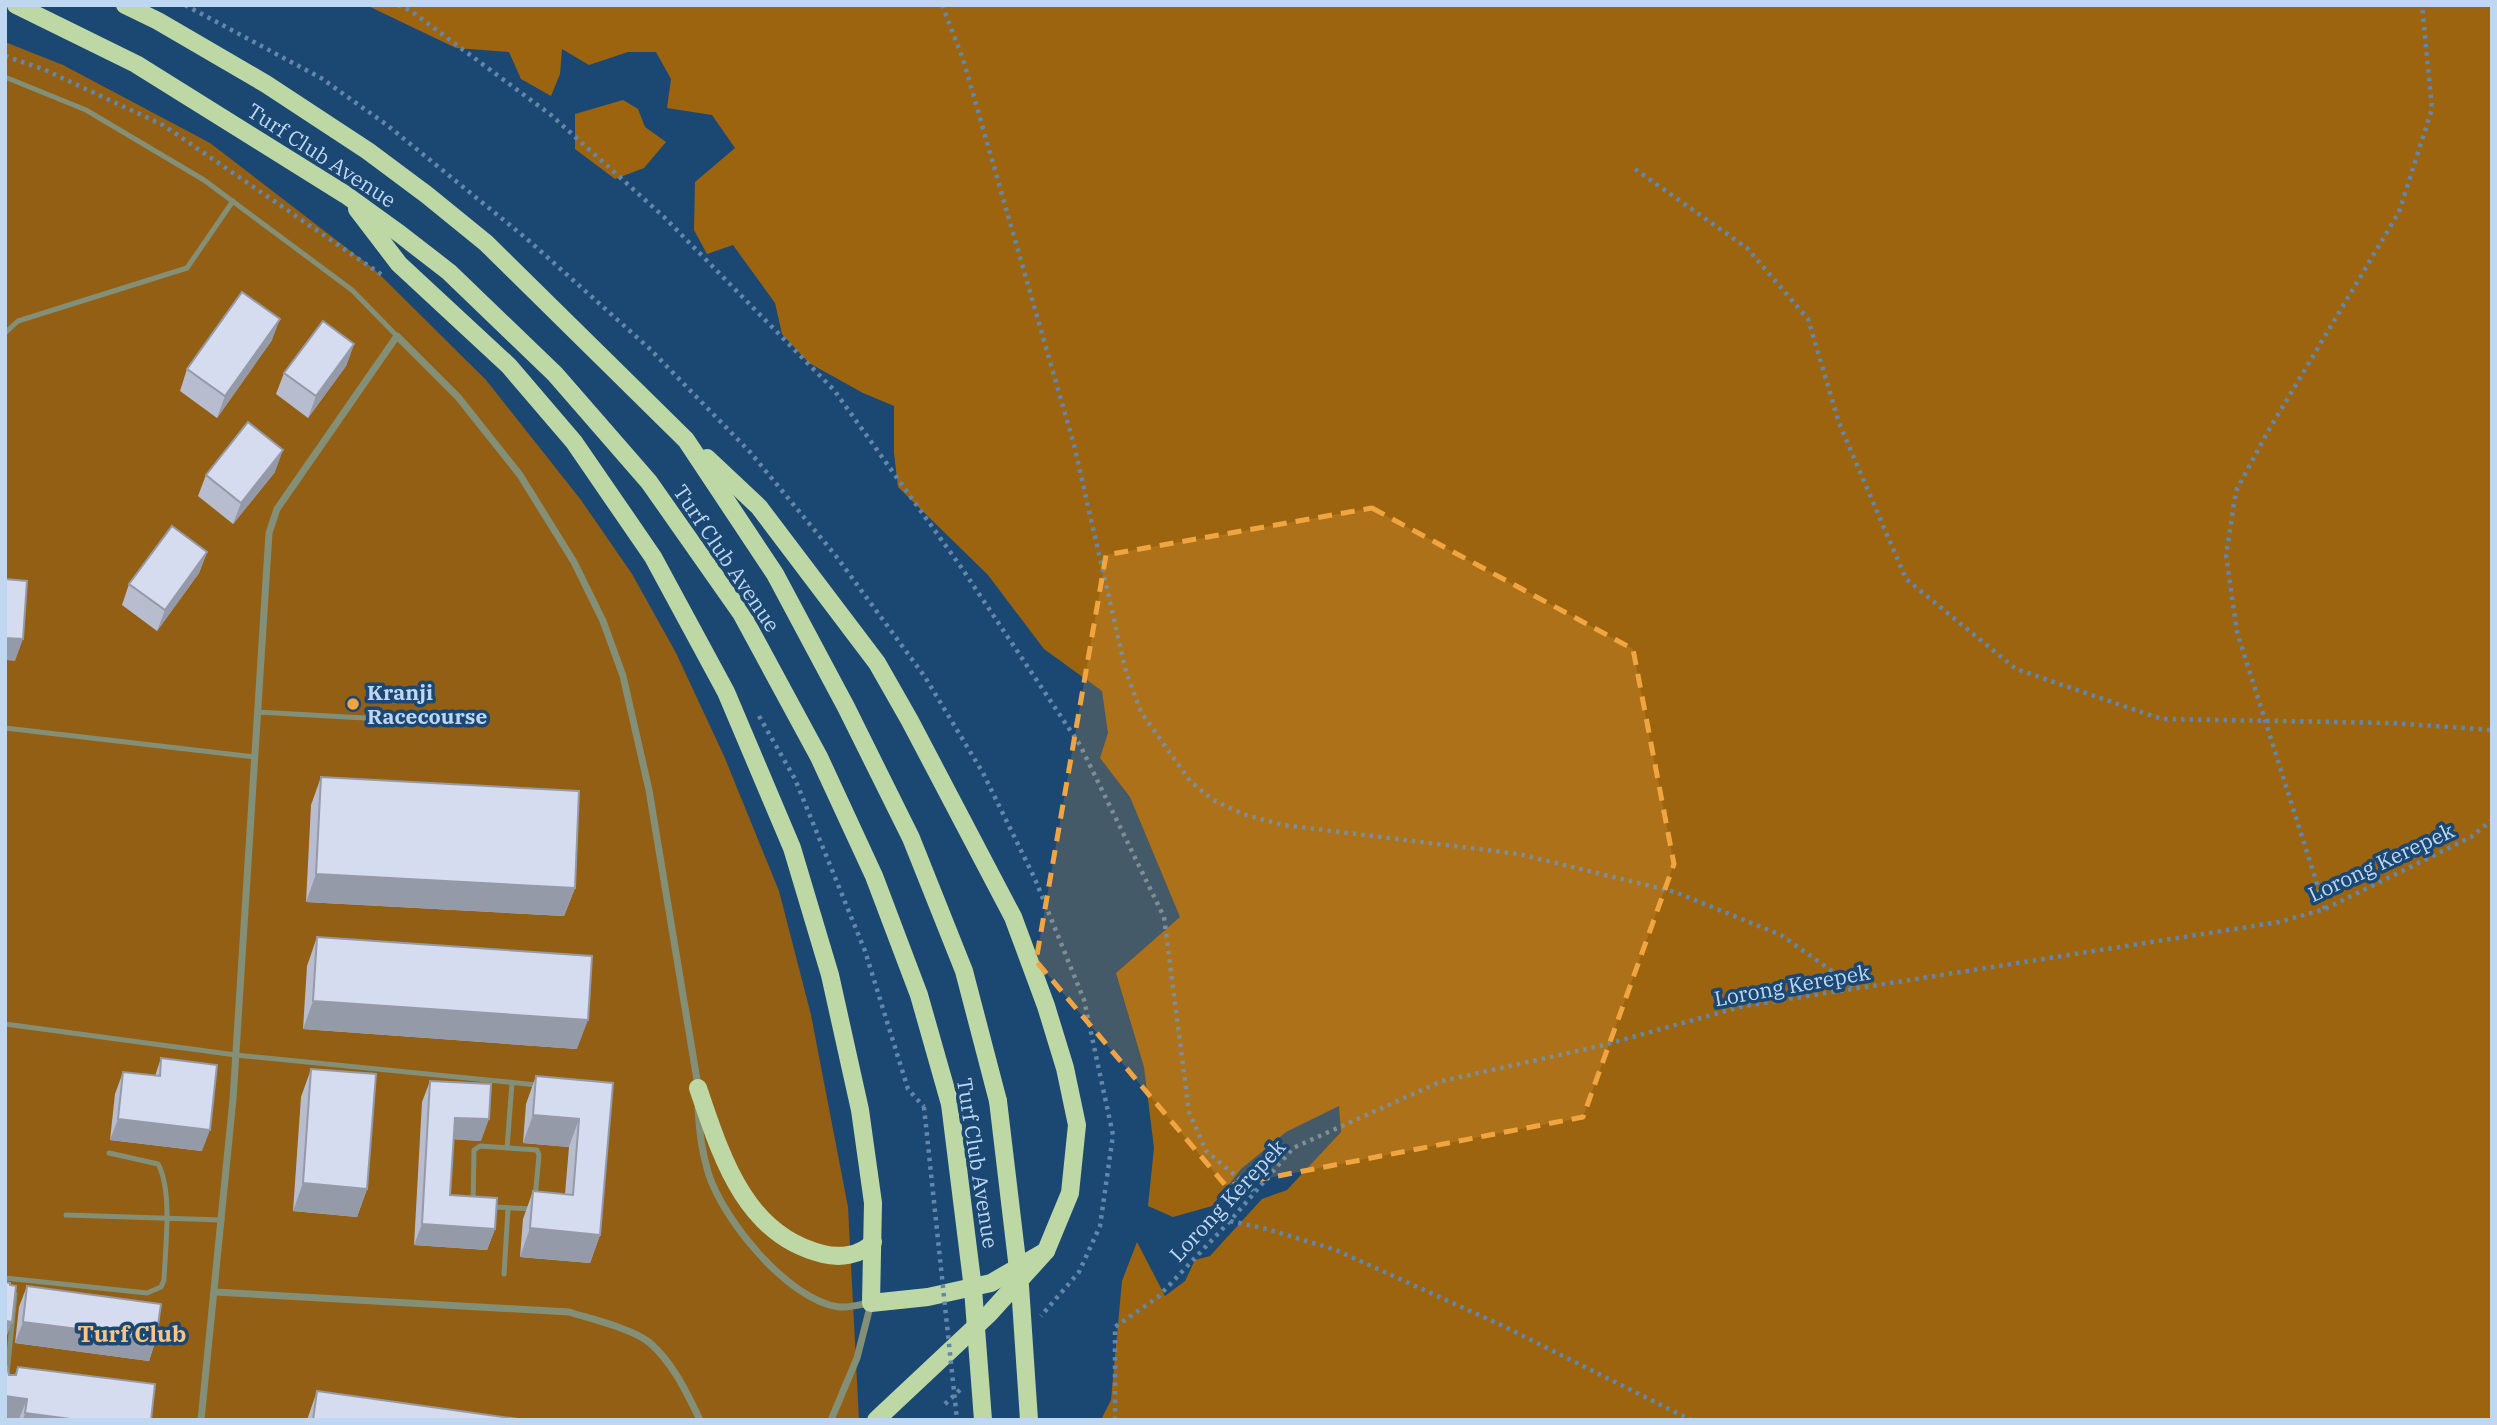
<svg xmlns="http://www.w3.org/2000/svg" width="2497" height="1425" font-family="'IBM Plex Serif',serif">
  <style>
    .green { fill: #925f14 }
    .forest { fill: #9c640f }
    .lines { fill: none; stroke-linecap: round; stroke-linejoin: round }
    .path { stroke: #6387aa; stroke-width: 4.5; stroke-dasharray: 3.5 5; stroke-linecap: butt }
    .service { stroke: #839077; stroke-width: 5 }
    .minor { stroke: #839077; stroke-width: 7 }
    .primary { stroke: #bdd8a4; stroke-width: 18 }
    .path-bridge { stroke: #6387aa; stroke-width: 4.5; stroke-dasharray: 3.5 5; stroke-linecap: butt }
    .primary-bridge { stroke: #bdd8a4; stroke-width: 18 }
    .wall { fill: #b7bdce }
    .shaded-wall { fill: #959aa8 }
    .building { fill: #d5dcf0; stroke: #959aa8; stroke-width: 2 }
    .marked { fill: #f1a540; fill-opacity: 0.2; stroke: #f1a540; stroke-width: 5; stroke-dasharray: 14 9; stroke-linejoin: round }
    .poi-dot { fill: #f1a540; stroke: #1b4873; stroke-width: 2.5 }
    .labels { text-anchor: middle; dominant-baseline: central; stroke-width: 7; stroke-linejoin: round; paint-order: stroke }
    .street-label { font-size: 21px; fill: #bfd7f1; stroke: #1b4873 }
    .poi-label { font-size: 21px; font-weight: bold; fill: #bfd7f1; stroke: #1b4873; text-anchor: start }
    .neighbourhood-label { font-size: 23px; font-weight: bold; fill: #fbc587; stroke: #1b4873 }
  </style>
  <rect width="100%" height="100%" fill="#1b4873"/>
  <!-- green -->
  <path class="green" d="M5 42 63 65 210 143 374 269 486 380 581 500 632 574 676 653 724 756 779 891 811 1015 848 1207 859 1420H5Z"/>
  <!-- forest -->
  <g class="forest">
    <path d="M366 5H2492V1420H1101L1111 1400 1122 1281 1137 1242 1165 1296 1185 1281 1195 1260 1210 1256 1262 1199 1287 1190 1341 1132 1339 1106 1286 1132 1241 1169 1212 1206 1173 1217 1148 1206 1154 1148 1144 1067 1116 973 1180 917 1130 797 1100 758 1108 733 1102 691 1044 649 988 575 898 487 894 453V406L863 393 809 363 782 334 775 303 733 245 707 254 694 230 695 182 735 148 712 115 667 108 671 79 656 52H628L589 65 562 49 560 74 551 96 521 79 509 52 456 48Z"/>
    <path d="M623 100 638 109 645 127 666 142 644 168 615 179 575 149V114Z"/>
  </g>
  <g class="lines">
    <!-- path -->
    <g class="path">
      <path d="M185 5 321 78 387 125 527 239 649 348 750 452 836 556 925 677 983 773 1035 879 1084 1000 1113 1135 1100 1226 1079 1272 1041 1316"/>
      <path d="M398 5 411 11 551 115 664 217 834 390 961 567 1080 745 1164 917 1189 1112 1206 1151 1255 1192"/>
      <path d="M942 5 963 59 1074 445 1126 672 1141 712 1190 781 1213 800 1243 814 1283 825 1519 854 1675 892 1781 935 1856 988"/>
      <path d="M5 56 43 69 163 125 382 275"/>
      <path d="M1635 169 1747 248 1808 319 1839 423 1906 579 2016 669 2162 719 2392 723 2492 730"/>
      <path d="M759 716 795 779 865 951 908 1089 924 1107"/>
      <path d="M2325 909 2237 632 2226 555 2236 491 2267 433 2399 212 2432 109 2422 5"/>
      <path d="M1230 1221 1267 1229 1336 1250 1499 1324 1691 1420"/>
      <path d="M945 1404 962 1388"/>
      <path d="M1115 1420V1327L1158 1297 1230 1221 1293 1148 1442 1081 1600 1046 1744 1006 2279 922 2325 909 2471 837 2492 820"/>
    </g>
    <!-- service -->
    <g class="service">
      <path d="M5 77 86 110 204 180 352 290 397 336"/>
      <path d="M5 333 18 321 187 268 233 201"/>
      <path d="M257 712 437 722"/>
      <path d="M5 728 255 757"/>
      <path d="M5 1024 236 1055 537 1085"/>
      <path d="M480 1146 537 1150 539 1155 534 1209 473 1206 474 1150Z"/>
      <path d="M507 1148 512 1083"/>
      <path d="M66 1215 222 1220"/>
      <path d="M504 1274 508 1209"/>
      <path d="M5 1278 147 1293 161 1287 164 1280C165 1249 173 1191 158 1164L109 1153"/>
      <path d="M7 1374 15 1294"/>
    </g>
    <!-- minor -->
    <g class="minor">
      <path d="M698 1108C699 1130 702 1152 708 1172 722 1219 788 1300 839 1307 849 1308 861 1304 871 1303L857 1358 831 1420"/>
      <path d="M215 1292 569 1312C591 1319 634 1329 650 1343 673 1363 687 1393 700 1420"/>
      <path d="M201 1420 233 1099 269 533 277 509 397 336 458 397 520 475 574 562 603 621 623 676 649 790 698 1086"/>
    </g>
    <!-- primary -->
    <g class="primary">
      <path d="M16 5 136 64 346 195 400 234 449 272 555 374 649 482 741 613 819 757 874 876 919 995 950 1104"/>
      <path d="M125 5 158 21 266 84 368 151 427 195 486 243 686 440 775 574 846 707 911 838 964 971 998 1101"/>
      <path d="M357 209 399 264 509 366 574 442 653 557 726 692 792 848 830 975 860 1110 873 1203 871 1303 928 1297 991 1283 1046 1251"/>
      <path d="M707 458 759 507 877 663 910 721 1013 917 1046 1006 1065 1068 1077 1125 1070 1193 1046 1251 989 1314 876 1420"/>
      <path d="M698 1088C721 1155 744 1235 823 1254 839 1258 861 1256 873 1242"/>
    </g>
    <!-- path-bridge -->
    <path class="path-bridge" d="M924 1107 957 1420"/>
    <!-- primary-bridge -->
    <g class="primary-bridge">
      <path d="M998 1101 1020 1286 1029 1420"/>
      <path d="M950 1104 973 1289 983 1420"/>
    </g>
  </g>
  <!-- wall -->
  <g class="wall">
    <path d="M272 340 217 418 180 391 187 369Z"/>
    <path d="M354 344 346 366 308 418 276 394 284 373Z"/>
    <path d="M275 472 233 524 198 496 206 475Z"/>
    <path d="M207 552 199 573 157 631 122 605 129 584Z"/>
    <path d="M321 777 575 888 564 916 306 902 311 805Z"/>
    <path d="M317 937 577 1049 303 1029 307 966Z"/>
    <path d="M161 1058 202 1151 110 1140 115 1094 123 1072 155 1076Z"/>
    <path d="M311 1069 367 1189 357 1217 293 1211 301 1097Z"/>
    <path d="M536 1076 613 1083 600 1235 590 1263 520 1257 523 1219 533 1191 565 1194 569 1147 523 1143 526 1104Z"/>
    <path d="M430 1081 481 1141 453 1139 450 1195 495 1229 487 1250 414 1245 422 1102Z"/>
    <path d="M27 1286 156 1339 149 1361 15 1343 19 1307Z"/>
    <path d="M5 1365 9 1375H15L18 1367 151 1420H19V1419L5 1417Z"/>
    <path d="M317 1391 525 1420H307Z"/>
  </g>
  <!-- shaded-wall -->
  <g class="shaded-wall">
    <path d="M280 319 272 340 217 418 225 396Z"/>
    <path d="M354 344 346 366 308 418 316 396Z"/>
    <path d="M283 450 275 472 233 524 241 503Z"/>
    <path d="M207 552 199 573 157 631 165 610Z"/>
    <path d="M5 638 23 639 15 661 5 660Z"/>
    <path d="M316 874 575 888 564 916 306 902Z"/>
    <path d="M313 1001 588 1020 577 1049 303 1029Z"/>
    <path d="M533 1115 579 1119 569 1147 523 1143Z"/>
    <path d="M455 1118 489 1119 481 1141 447 1139Z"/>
    <path d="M118 1119 210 1130 202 1151 110 1140Z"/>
    <path d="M303 1183 367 1189 357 1217 293 1211Z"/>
    <path d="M422 1224 495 1229 487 1250 414 1245Z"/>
    <path d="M530 1228 600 1235 590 1263 520 1257Z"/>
    <path d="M6 1321 12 1322 5 1341V1323Z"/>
    <path d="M23 1322 156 1339 149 1361 15 1343Z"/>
    <path d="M5 1396 27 1399 19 1419 5 1417Z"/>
    <path d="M25 1413 78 1420H23Z"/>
  </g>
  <!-- building -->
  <g class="building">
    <path d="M242 292 280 319 225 396 187 369Z"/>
    <path d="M323 321 354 344 316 396 284 373Z"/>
    <path d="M248 422 283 450 241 503 206 475Z"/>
    <path d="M172 526 207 552 165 610 129 584Z"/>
    <path d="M5 579 27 581 23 639 5 638Z"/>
    <path d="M321 777 579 791 575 888 316 874Z"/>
    <path d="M317 937 592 956 588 1020 313 1001Z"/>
    <path d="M161 1058 217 1065 210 1130 118 1119 123 1072 160 1076Z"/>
    <path d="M311 1069 376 1074 367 1189 303 1183Z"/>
    <path d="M536 1076 613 1083 600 1235 530 1228 533 1191 573 1195 579 1119 533 1115Z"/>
    <path d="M430 1081 491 1084 489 1119 455 1118 450 1195 497 1198 495 1229 422 1224Z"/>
    <path d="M5 1282 10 1283V1285L16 1286 12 1322 6 1321 5 1328Z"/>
    <path d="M27 1286 161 1304 156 1339 23 1322Z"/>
    <path d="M5 1365 7 1366 9 1375H16L18 1367 155 1384 151 1420H78L25 1413 27 1399 5 1396Z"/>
    <path d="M317 1391 525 1420H313Z"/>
  </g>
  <!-- marked area -->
  <path class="marked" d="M1372 508 1633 649 1674 864 1583 1117 1226 1186 1036 961 1106 555Z"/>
  <!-- markers -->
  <circle class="poi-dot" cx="353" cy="704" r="7"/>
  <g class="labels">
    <!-- street labels -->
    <g class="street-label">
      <text transform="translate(322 155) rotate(33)">Turf Club Avenue</text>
      <text transform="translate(727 558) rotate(56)">Turf Club Avenue</text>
      <text transform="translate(2381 862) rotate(-25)">Lorong Kerepek</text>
      <text transform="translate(1792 985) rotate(-10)">Lorong Kerepek</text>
      <text transform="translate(978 1163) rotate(81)">Turf Club Avenue</text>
      <text transform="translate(1227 1200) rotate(-47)">Lorong Kerepek</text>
    </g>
    <!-- poi labels -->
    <g class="poi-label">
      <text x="367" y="692">Kranji<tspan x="367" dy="24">Racecourse</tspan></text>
    </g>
    <!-- neighbourhood labels -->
    <g class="neighbourhood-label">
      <text x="132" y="1333">Turf Club</text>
    </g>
  </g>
  <!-- border -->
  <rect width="2497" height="1425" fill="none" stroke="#bfd7f1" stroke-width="14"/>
</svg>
